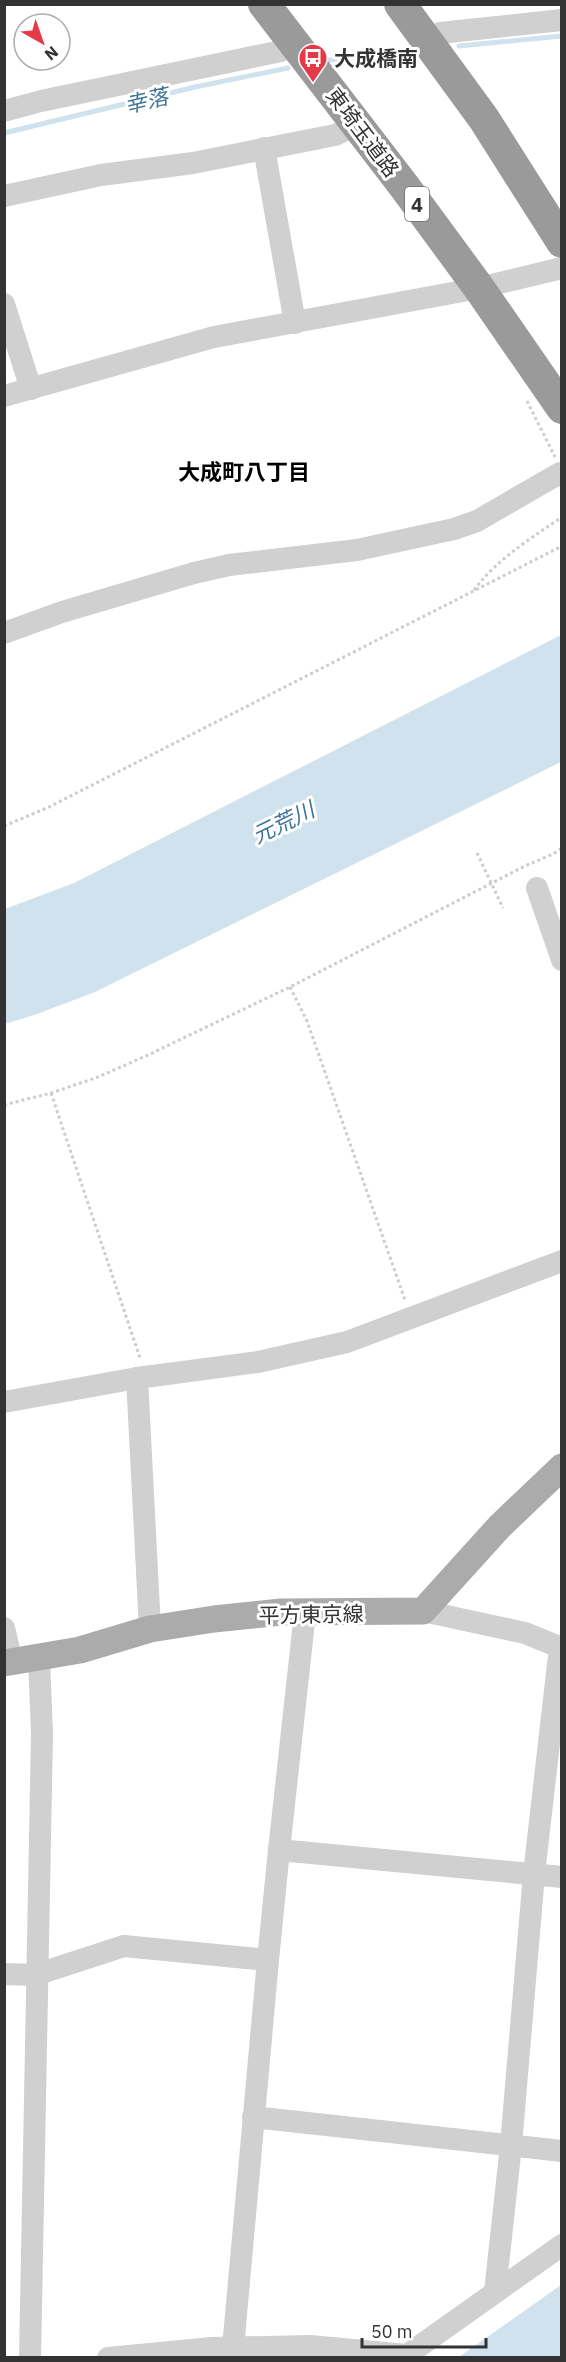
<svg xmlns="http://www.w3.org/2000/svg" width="566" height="2362" font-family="'IBM Plex Sans','Noto Sans JP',sans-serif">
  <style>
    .water { fill: #cfe2ee }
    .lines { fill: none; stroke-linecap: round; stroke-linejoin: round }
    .stream { stroke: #cfe2ee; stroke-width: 5 }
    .path { stroke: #cdcdcd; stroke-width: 3; stroke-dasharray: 3 3; stroke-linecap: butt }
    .minor { stroke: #d0d0d0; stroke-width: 22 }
    .major { stroke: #ababab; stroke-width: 27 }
    .highway { stroke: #9a9a9a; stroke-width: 32 }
    .labels { text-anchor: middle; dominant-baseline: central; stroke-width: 6; stroke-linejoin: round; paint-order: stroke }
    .shield { fill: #fff; stroke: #707070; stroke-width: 1.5 }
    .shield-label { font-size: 20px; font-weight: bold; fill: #333 }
    .poi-label { font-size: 21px; font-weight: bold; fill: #333; stroke: #fff; text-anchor: start }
    .street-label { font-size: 21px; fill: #333; stroke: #fff }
    .water-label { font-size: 22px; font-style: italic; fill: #3f7597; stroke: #fff }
    .neighbourhood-label { font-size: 22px; font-weight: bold; fill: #000; stroke: #fff }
  </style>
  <rect width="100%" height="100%" fill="#fff"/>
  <!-- water -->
  <g class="water">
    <path d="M561 635V762L95 992 37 1014 5 1024V909L74 883Z"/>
    <path d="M561 2285V2357H459Z"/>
  </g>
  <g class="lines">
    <!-- stream -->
    <g class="stream">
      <path d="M459 46 562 36"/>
      <path d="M322 61 419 50"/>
      <path d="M4 133 195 87 288 68"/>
    </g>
    <!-- path -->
    <g class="path">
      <path d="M527 401 555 457"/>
      <path d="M474 590C497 559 530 539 562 517"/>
      <path d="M4 826 49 807 562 546"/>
      <path d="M477 853 503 908"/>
      <path d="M290 987 307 1021 405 1300"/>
      <path d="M51 1093 140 1358"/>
      <path d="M4 1105 51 1093 98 1077 148 1055 290 987 525 866 553 854 562 848"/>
    </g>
    <!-- minor -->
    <g class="minor">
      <path d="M429 41 440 33 562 20"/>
      <path d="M4 111 41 101 281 51 295 44"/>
      <path d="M264 148 295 323"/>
      <path d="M4 196 101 175 193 163 335 135 357 125"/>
      <path d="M4 304 31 389"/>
      <path d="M4 396 214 337 479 288 562 268"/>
      <path d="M4 633 62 612 194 573 229 565 357 550 454 529 477 521 560 473 562 476"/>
      <path d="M537 888 562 960"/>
      <path d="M137 1378 150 1629"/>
      <path d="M4 1402 137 1378 258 1362 347 1342 562 1261"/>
      <path d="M423 1611 525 1633 562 1648"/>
      <path d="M4 1628 12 1662"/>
      <path d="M279 1850 305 1613"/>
      <path d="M4 1974 35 1975 124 1946 268 1960 279 1850 562 1877"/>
      <path d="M253 2117 562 2151"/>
      <path d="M495 2292 511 2145 534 1874 560 1647"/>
      <path d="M233 2348 268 1960"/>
      <path d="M30 2358 42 1734 39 1658"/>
      <path d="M108 2358 212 2348 310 2346 407 2355 562 2245"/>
    </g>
    <!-- major -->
    <path class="major" d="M4 1663 80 1650 150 1629 214 1619 281 1612 423 1611 500 1526 562 1467"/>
    <!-- highway -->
    <g class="highway">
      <path d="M264 4 404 186 479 288 562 408"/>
      <path d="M400 4 484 119 562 242"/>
    </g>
  </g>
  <!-- icons -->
  <defs>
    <g id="bus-pin" transform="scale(1.5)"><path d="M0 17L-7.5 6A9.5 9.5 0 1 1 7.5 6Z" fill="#e63946" stroke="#fff"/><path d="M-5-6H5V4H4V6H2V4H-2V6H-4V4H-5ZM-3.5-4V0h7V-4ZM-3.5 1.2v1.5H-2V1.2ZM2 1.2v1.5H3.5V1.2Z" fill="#fff"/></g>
  </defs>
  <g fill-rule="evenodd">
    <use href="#bus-pin" x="313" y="58"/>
  </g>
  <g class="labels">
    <!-- shield labels -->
    <rect class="shield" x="405" y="187" width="24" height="34" rx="4.5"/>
    <g class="shield-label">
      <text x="417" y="204">4</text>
    </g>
    <!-- poi labels -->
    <g class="poi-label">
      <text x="334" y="58">大成橋南</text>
    </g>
    <!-- street labels -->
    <g class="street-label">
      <text transform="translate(363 132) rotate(53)">東埼玉道路</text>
      <text transform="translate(311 1614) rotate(-1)">平方東京線</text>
    </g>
    <!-- water labels -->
    <g class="water-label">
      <text transform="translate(146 100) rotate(-13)">幸落</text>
      <text transform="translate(283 822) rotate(-26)">元荒川</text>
    </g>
    <!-- neighbourhood labels -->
    <g class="neighbourhood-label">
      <text x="244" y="471">大成町八丁目</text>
    </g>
  </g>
  <!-- border -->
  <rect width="566" height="2362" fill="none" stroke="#333333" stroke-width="12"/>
  <!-- north arrow -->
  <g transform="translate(42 42) rotate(140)"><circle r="28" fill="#ffffff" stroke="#adadad" stroke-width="1.5"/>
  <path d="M0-4.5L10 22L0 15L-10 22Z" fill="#e63946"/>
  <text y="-9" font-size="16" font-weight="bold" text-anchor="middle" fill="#333333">N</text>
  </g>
  <!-- scale -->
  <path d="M362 2338v9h124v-9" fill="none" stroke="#333333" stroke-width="3"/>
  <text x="371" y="2338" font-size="18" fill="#333333" stroke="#ffffff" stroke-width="4.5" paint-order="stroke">50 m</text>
</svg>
